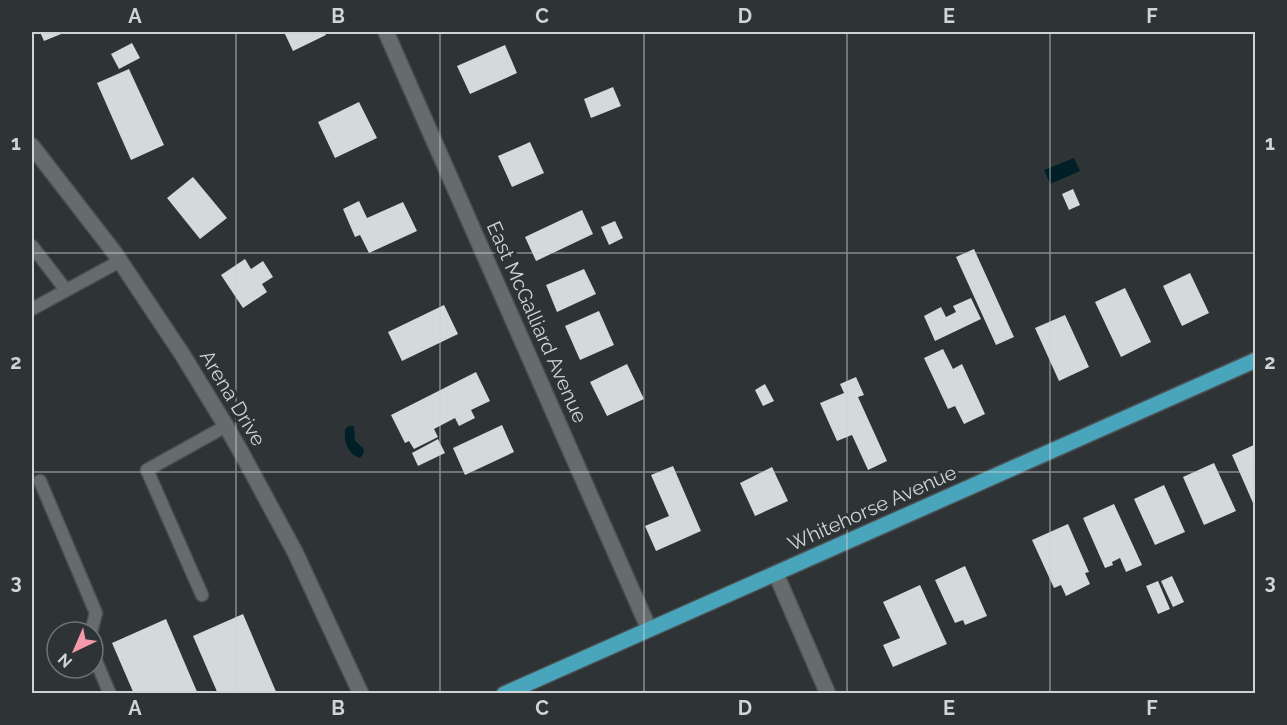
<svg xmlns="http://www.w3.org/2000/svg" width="1287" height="725" font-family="Raleway,sans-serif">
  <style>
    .water { fill: #001f27 }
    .building { fill: #d3dadc }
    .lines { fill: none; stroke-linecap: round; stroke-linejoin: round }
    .service-casing { stroke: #4b4f51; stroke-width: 15 }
    .minor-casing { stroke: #4b4f51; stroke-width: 18 }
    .secondary-casing { stroke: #4b4f51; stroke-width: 18 }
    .primary-casing { stroke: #4b4f51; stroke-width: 18 }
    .service { stroke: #666c6e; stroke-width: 12 }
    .minor { stroke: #666c6e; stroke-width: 15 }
    .secondary { stroke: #666c6e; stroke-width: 15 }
    .primary { stroke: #48a5bb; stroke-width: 15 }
    .grid { fill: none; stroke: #d0d4d5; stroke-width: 1.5; stroke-opacity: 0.55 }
    .labels { text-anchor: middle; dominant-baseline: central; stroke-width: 6; stroke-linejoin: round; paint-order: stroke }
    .street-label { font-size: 20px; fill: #d0d4d5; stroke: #2e3435 }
    .neatline { fill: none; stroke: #d0d4d5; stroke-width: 2 }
    .grid-label { font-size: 20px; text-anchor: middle; font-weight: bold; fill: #d0d4d5 }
  </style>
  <rect width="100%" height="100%" fill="#2e3435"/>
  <!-- water -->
  <g class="water">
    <path d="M1074 158 1080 171 1050 184 1044 170Z"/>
    <path d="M349 426H354L355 441 363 448 364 452 362 456 359 458C347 453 344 441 345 429Z"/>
  </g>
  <!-- building -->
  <g class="building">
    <path d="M40 32H66L44 41Z"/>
    <path d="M284 32H324L326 35 293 51Z"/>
    <path d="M132 43 140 58 119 69 111 54Z"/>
    <path d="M505 45 517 73 470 94 457 66Z"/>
    <path d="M129 69 164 145 131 160 97 83Z"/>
    <path d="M613 87 621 106 591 118 584 99Z"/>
    <path d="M359 102 377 138 335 158 318 122Z"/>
    <path d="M530 142 544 173 512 187 498 156Z"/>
    <path d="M193 177 227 218 200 239 167 198Z"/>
    <path d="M1073 189 1080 205 1069 210 1062 194Z"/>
    <path d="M359 201 367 218 403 202 417 231 369 253 360 235 355 237 343 209Z"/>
    <path d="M582 210 593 234 536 261 525 237Z"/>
    <path d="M615 221 623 238 609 245 601 227Z"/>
    <path d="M974 249 1014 337 996 345 956 257Z"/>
    <path d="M245 259 251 269 263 261 273 277 262 284 267 292 243 308 221 275Z"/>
    <path d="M584 269 596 294 557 312 546 285Z"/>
    <path d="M1190 273 1209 313 1182 326 1163 286Z"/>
    <path d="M1125 288 1151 342 1121 357 1095 302Z"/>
    <path d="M971 298 981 319 935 341 924 316 941 307 946 317 956 312 953 306Z"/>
    <path d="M444 305 458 334 402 361 388 332Z"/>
    <path d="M599 311 614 345 580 360 565 326Z"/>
    <path d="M1065 315 1089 367 1059 381 1035 328Z"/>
    <path d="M943 349 953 369 962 364 985 414 964 424 955 406 948 409 924 358Z"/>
    <path d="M627 364 644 399 607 416 590 382Z"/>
    <path d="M476 372 490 401 471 410 475 418 459 426 455 418 434 429 438 437 414 449 409 441 405 443 391 415Z"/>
    <path d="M856 377 864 395 858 397 887 461 868 470 852 435 837 441 820 403 844 393 840 384Z"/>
    <path d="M765 384 774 401 763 406 755 390Z"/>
    <path d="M502 425 514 452 465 475 453 448Z"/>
    <path d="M438 439 445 453 418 466 412 453Z"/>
    <path d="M1256 444V502L1253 503 1232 455Z"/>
    <path d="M1214 463 1236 511 1204 525 1183 477Z"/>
    <path d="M673 466 701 531 656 551 645 526 669 516 651 475Z"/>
    <path d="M772 467 788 501 755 516 740 483Z"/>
    <path d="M1164 485 1185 532 1155 545 1134 499Z"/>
    <path d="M1114 504 1142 565 1126 572 1120 558 1112 562 1113 565 1105 568 1083 518Z"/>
    <path d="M1068 524 1089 572 1085 573 1090 584 1066 596 1061 585 1054 588 1032 540Z"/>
    <path d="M965 566 987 616 965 625 963 620 955 623 935 580Z"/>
    <path d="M1172 576 1184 602 1173 607 1161 581Z"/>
    <path d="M1158 581 1170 609 1158 614 1146 586Z"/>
    <path d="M920 585 947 644 893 667 883 645 900 638 883 602Z"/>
    <path d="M243 614 277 694H218L193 636Z"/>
    <path d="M166 619 198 694H134L112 643Z"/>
  </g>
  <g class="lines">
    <!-- service casing -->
    <g class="service-casing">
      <g id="service">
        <path d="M32 246 66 290"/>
        <path d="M32 309 120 261"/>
        <path d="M40 481 96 613 91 632"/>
        <path d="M202 595 147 470 226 426"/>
        <path d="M93 654 110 694"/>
      </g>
    </g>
    <!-- minor casing -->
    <g class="minor-casing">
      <g id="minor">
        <path d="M386 32 649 629"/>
        <path d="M776 574 828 694"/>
      </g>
    </g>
    <!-- secondary casing -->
    <g class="secondary-casing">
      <path id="secondary" d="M32 146 114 252 182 354 226 426 241 452 295 552 361 694"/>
    </g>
    <!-- primary casing -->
    <g class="primary-casing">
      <path id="primary" d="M504 694 1256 360"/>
    </g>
    <!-- service -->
    <use href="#service" class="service"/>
    <!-- minor -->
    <use href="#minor" class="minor"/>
    <!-- secondary -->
    <use href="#secondary" class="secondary"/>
    <!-- primary -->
    <use href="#primary" class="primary"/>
  </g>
  <!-- grid -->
  <path class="grid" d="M236 32V694M440 32V694M644 32V694M847 32V694M1050 32V694M32 253H1256M32 472H1256"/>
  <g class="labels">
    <!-- street labels -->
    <g class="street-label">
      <text transform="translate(537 322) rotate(66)">East McGalliard Avenue</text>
      <text transform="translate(233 398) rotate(59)">Arena Drive</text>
      <text transform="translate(872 508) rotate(-24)">Whitehorse Avenue</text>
    </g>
  </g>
  <!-- border -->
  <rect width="1287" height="725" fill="none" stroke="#2e3435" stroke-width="66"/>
  <!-- north arrow -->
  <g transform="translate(75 650) rotate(224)"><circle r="28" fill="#2e3435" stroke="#6f7475" stroke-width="1.5"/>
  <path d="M0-4.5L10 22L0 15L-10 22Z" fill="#f39aaa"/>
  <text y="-9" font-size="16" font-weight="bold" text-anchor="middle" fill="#d0d4d5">N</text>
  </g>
  <rect x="33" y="33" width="1221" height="659" class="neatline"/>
  <g class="grid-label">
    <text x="135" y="23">A</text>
    <text x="338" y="23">B</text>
    <text x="542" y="23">C</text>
    <text x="745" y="23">D</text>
    <text x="949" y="23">E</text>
    <text x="1152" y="23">F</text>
    <text x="16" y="150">1</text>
    <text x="1270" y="150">1</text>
    <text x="16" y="369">2</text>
    <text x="1270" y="369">2</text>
    <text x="16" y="589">3</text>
    <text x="1270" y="589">3</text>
    <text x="135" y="715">A</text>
    <text x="338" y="715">B</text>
    <text x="542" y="715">C</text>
    <text x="745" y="715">D</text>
    <text x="949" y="715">E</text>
    <text x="1152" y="715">F</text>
  </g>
</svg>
